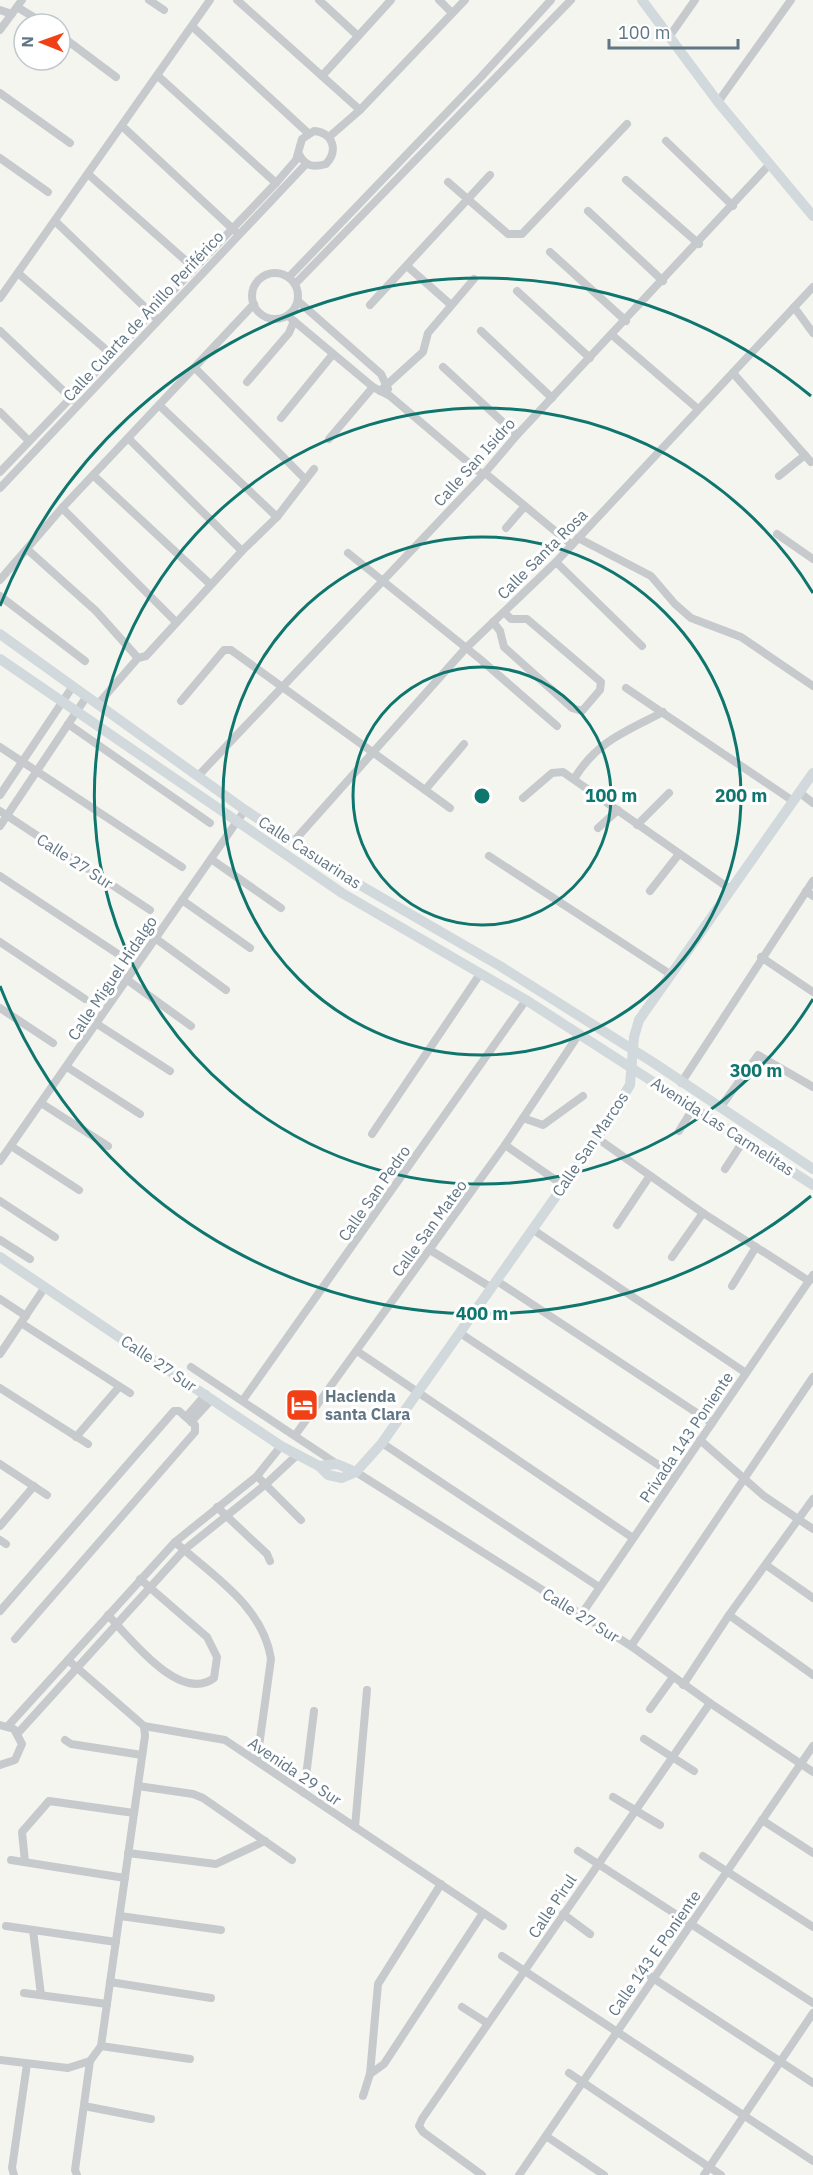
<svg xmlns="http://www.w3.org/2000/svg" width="813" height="2175" font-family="'IBM Plex Sans',sans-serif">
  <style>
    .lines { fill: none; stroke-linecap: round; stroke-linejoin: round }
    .street { stroke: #c7cacd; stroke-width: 8 }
    .secondary { stroke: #d2d9dc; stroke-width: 10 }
    .ring { fill: none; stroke: #0f766e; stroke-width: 3 }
    .labels { text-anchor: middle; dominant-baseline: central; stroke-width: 6; stroke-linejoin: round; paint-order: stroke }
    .street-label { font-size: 16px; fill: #617684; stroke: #fff }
    .poi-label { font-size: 16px; font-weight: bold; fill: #617684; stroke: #fff; text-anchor: start }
    .centre { fill: #0f766e; stroke: #fff; stroke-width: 3 }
    .ring-label { font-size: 18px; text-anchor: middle; font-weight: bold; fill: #0f766e; stroke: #fff; stroke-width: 6; stroke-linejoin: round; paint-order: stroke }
  </style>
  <rect width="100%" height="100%" fill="#f5f5f0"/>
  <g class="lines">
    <!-- street -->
    <g class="street">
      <path d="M149 0 164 10"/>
      <path d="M237 0 360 110"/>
      <path d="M319 0 357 35"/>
      <path d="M439 0 452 13"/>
      <path d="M17 7 45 24"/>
      <path d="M0 10 12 14"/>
      <path d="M193 27 308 133"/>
      <path d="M0 30 22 0"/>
      <path d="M60 35 116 77"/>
      <path d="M669 37 695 0"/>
      <path d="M158 76 276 183"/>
      <path d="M322 76 391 0"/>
      <path d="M0 93 70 143"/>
      <path d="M718 102 791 0"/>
      <path d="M122 126 235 231"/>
      <path d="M329 137 360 110 465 0"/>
      <path d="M666 141 733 206"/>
      <path d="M0 158 48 192"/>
      <path d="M88 174 194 268"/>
      <path d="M626 180 699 244"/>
      <path d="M448 182 508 234H522L627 124"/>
      <path d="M588 211 663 281"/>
      <path d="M55 221 155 317"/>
      <path d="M550 252 626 321"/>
      <path d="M407 266 450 304"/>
      <path d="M18 273 111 354"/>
      <circle cx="275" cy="296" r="23"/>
      <path d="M289 277 481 77 551 0"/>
      <path d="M295 284 571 0"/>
      <path d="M517 291 590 358"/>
      <path d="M0 298 210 0"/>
      <path d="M298 301 381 374 388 389"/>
      <path d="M370 305 490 175"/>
      <path d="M794 307 813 333"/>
      <path d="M288 316 373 387 390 396 483 475"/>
      <path d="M0 331 73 400"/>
      <path d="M481 331 552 398"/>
      <path d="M612 335 698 409"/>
      <path d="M443 367 517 435"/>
      <path d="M195 368 305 479"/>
      <path d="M733 373 811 462"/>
      <path d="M247 382 289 333 294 321"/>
      <path d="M380 391 423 352 428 333 474 279"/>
      <path d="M159 405 277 517"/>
      <path d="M0 412 29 441"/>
      <path d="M281 418 333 354"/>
      <path d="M128 438 242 551"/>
      <path d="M329 439 373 387"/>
      <path d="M0 472 276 183 296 160 302 139 314 131C334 133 338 151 326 164 313 168 305 166 299 154"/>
      <path d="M485 473 572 545"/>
      <path d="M93 475 210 584"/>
      <path d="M779 476 805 455"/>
      <path d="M0 488 306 164"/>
      <path d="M62 508 176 622"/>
      <path d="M506 528 525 506"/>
      <path d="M777 534 813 559"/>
      <path d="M578 538 651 576 675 604 691 618 741 637 813 686"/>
      <path d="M28 550 96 611 138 658"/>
      <path d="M348 553 480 659 557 726"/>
      <path d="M556 562 642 646"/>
      <path d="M0 580 62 508 254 304"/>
      <path d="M0 596 85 661"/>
      <path d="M493 622 500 631 504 647 572 708 582 711 600 690 601 682 527 619H511L504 612"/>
      <path d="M626 688 793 801"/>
      <path d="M181 701 224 650H231L450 808"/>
      <path d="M98 704 138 658 146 656 242 551 277 517 314 469"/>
      <path d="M68 724 210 823"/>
      <path d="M0 747 182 867"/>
      <path d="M198 776 483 475 517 435 769 165"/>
      <path d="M574 779C597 741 625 732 663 712"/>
      <path d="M425 790 464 744"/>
      <path d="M799 792 813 803"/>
      <path d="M0 795 73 686"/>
      <path d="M523 798 552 773 563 772 730 889"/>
      <path d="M0 811 150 910"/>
      <path d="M637 825 669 793"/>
      <path d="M0 826 87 696"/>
      <path d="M598 828 618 810"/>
      <path d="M294 841 465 649 556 562 813 287"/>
      <path d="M489 856 670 974"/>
      <path d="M211 859 281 908"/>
      <path d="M0 876 118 954"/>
      <path d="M650 891 679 854"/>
      <path d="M806 891 813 896"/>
      <path d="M182 900 250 948"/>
      <path d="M155 938 226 990"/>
      <path d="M0 942 85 999"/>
      <path d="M761 957 813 992"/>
      <path d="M126 979 191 1026"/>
      <path d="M0 1008 53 1043"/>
      <path d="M97 1024 170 1071"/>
      <path d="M67 1067 140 1114"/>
      <path d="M681 1083 813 881"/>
      <path d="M41 1103 108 1146"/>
      <path d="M720 1108 758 1055 813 1087"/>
      <path d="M523 1118 543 1125 583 1096"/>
      <path d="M679 1131 694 1107"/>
      <path d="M372 1134 480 974"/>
      <path d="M597 1138 703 1213 809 1281"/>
      <path d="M505 1145 563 1185"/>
      <path d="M11 1146 79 1190"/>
      <path d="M0 1161 245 810"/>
      <path d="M725 1169 744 1140"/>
      <path d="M0 1201 55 1237"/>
      <path d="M617 1225 649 1177"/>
      <path d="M532 1229 746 1373"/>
      <path d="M0 1240 30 1259"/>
      <path d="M430 1250 492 1288"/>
      <path d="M672 1257 703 1213"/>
      <path d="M497 1281 712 1423"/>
      <path d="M732 1286 756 1247"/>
      <path d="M0 1299 26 1316"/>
      <path d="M21 1323 130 1393"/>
      <path d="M460 1333 675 1476"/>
      <path d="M357 1351 633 1538"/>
      <path d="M0 1354 45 1287"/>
      <path d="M191 1367 337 1464"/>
      <path d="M0 1388 88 1444"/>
      <path d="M243 1400 526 1000"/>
      <path d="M186 1417 206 1394"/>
      <path d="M191 1422 212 1399"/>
      <path d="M296 1434 505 1145 579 1034"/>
      <path d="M76 1437 119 1387"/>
      <path d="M700 1440 764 1496 813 1529"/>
      <path d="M382 1443 599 1587"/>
      <path d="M0 1464 47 1495"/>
      <path d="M356 1472 631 1646 710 1703 813 1772"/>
      <path d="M257 1476 301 1520"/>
      <path d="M217 1507 267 1554 270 1561"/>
      <path d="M0 1526 34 1486"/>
      <path d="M0 1540 6 1544"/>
      <path d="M175 1542C212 1575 263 1606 271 1659L257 1761"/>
      <path d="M766 1565 813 1598"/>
      <path d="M0 1611 174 1411H179L195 1425V1432L15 1639"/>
      <path d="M108 1615C129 1637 180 1704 214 1678L217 1657 207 1637 140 1579"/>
      <path d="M581 1615 813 1275"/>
      <path d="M729 1615 813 1675"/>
      <path d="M631 1646 813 1377"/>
      <path d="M68 1660 144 1726 225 1740 503 1926"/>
      <path d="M683 1685 729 1615 813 1499"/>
      <path d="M650 1709 673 1677"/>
      <path d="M0 1725 14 1729 22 1744 15 1760 0 1765"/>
      <path d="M8 1726 175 1542 257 1476 281 1446"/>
      <path d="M18 1733 184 1550 266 1484 297 1455"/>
      <path d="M644 1739 694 1771"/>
      <path d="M65 1740 71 1744 142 1755"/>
      <path d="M138 1786 193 1794 203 1798 292 1860"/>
      <path d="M304 1793 314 1711"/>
      <path d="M613 1797 660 1825"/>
      <path d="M762 1820 813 1853"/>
      <path d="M355 1827 367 1690"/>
      <path d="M578 1851 813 2003"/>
      <path d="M128 1853 216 1864 265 1841"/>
      <path d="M703 1856 813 1927"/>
      <path d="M11 1860 125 1878"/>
      <path d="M25 1862 22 1832 49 1801 134 1813"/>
      <path d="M563 1914 590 1934"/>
      <path d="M120 1916 221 1930"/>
      <path d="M6 1926 116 1942"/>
      <path d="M33 1930 41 1995"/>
      <path d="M502 1956 813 2161"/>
      <path d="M639 1969 813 2083"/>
      <path d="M110 1982 211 1998"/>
      <path d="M24 1993 107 2004"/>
      <path d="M462 2007 487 2023"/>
      <path d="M101 2046 190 2059"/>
      <path d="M0 2060 68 2068 90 2061"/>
      <path d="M569 2073 721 2175"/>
      <path d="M370 2074 384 2064 483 1913"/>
      <path d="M363 2096 370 2074 378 1984 441 1884"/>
      <path d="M84 2106 151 2119"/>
      <path d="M546 2136 604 2175"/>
      <path d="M14 2175 12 2168 27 2064"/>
      <path d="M77 2175 75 2170 90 2061 101 2046 145 1736 144 1726"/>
      <path d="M482 2175 423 2132 419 2126 422 2119 710 1703"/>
      <path d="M519 2175 813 1746"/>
      <path d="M704 2175 813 2013"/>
    </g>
    <!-- secondary -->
    <g class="secondary">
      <path d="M642 0 718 102 813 216"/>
      <path d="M0 634 245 810 353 881 500 966 654 1063 813 1169"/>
      <path d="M0 659 342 893 526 1000 813 1185"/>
      <path d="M0 1257 281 1446 319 1466 328 1475 342 1478 356 1472 382 1443 597 1138 630 1085 634 1037 639 1020 813 773"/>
      <path d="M319 1466 337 1464 356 1472"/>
    </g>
  </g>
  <!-- distance rings -->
  <g class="ring">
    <circle cx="482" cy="796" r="129"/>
    <circle cx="482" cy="796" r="259"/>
    <path d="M813 999A388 388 0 1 1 813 593"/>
    <path d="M811 1196A518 518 0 0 1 0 986M0 606A518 518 0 0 1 811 396"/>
  </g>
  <!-- icons -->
  <defs>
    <g id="hotel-square" transform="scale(1.725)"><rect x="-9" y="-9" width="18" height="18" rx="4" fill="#f14015" stroke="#fff"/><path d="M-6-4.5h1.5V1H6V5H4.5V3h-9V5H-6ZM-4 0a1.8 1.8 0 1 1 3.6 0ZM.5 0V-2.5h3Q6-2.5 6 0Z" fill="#fff"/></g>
  </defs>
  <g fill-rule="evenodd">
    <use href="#hotel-square" x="302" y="1405"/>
  </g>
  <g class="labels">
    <!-- street labels -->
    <g class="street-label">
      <text transform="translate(143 316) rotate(-47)">Calle Cuarta de Anillo Periférico</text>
      <text transform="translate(474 462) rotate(-48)">Calle San Isidro</text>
      <text transform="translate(542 554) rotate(-45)">Calle Santa Rosa</text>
      <text transform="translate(310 852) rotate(33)">Calle Casuarinas</text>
      <text transform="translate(75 861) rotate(33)">Calle 27 Sur</text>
      <text transform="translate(112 978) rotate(-56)">Calle Miguel Hidalgo</text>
      <text transform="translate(723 1126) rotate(33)">Avenida Las Carmelitas</text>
      <text transform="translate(590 1144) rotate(-56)">Calle San Marcos</text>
      <text transform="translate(374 1193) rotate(-55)">Calle San Pedro</text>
      <text transform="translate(429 1228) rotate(-54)">Calle San Mateo</text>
      <text transform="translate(159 1363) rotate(34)">Calle 27 Sur</text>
      <text transform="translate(686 1437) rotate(-56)">Privada 143 Poniente</text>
      <text transform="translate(581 1615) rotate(32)">Calle 27 Sur</text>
      <text transform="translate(295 1771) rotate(34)">Avenida 29 Sur</text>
      <text transform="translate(552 1906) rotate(-56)">Calle Pirul</text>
      <text transform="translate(654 1953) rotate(-55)">Calle 143 E Poniente</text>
    </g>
    <!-- poi labels -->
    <g class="poi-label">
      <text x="325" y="1396">Hacienda<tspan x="325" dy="18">santa Clara</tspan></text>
    </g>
  </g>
  <circle cx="482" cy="796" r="9" class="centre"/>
  <g class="ring-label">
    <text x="611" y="802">100 m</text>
    <text x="741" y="802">200 m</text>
    <text x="756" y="1077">300 m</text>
    <text x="482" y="1320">400 m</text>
  </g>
  <!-- north arrow -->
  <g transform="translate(42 42) rotate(271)"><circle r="28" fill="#ffffff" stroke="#c0c8ce" stroke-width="1.5"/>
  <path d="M0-4.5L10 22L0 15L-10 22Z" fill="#f14015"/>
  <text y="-9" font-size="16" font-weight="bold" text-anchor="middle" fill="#617684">N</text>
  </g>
  <!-- scale -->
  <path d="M609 39v9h129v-9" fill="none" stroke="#617684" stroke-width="3"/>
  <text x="618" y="39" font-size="18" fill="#617684" stroke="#ffffff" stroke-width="4.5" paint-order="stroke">100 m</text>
</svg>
